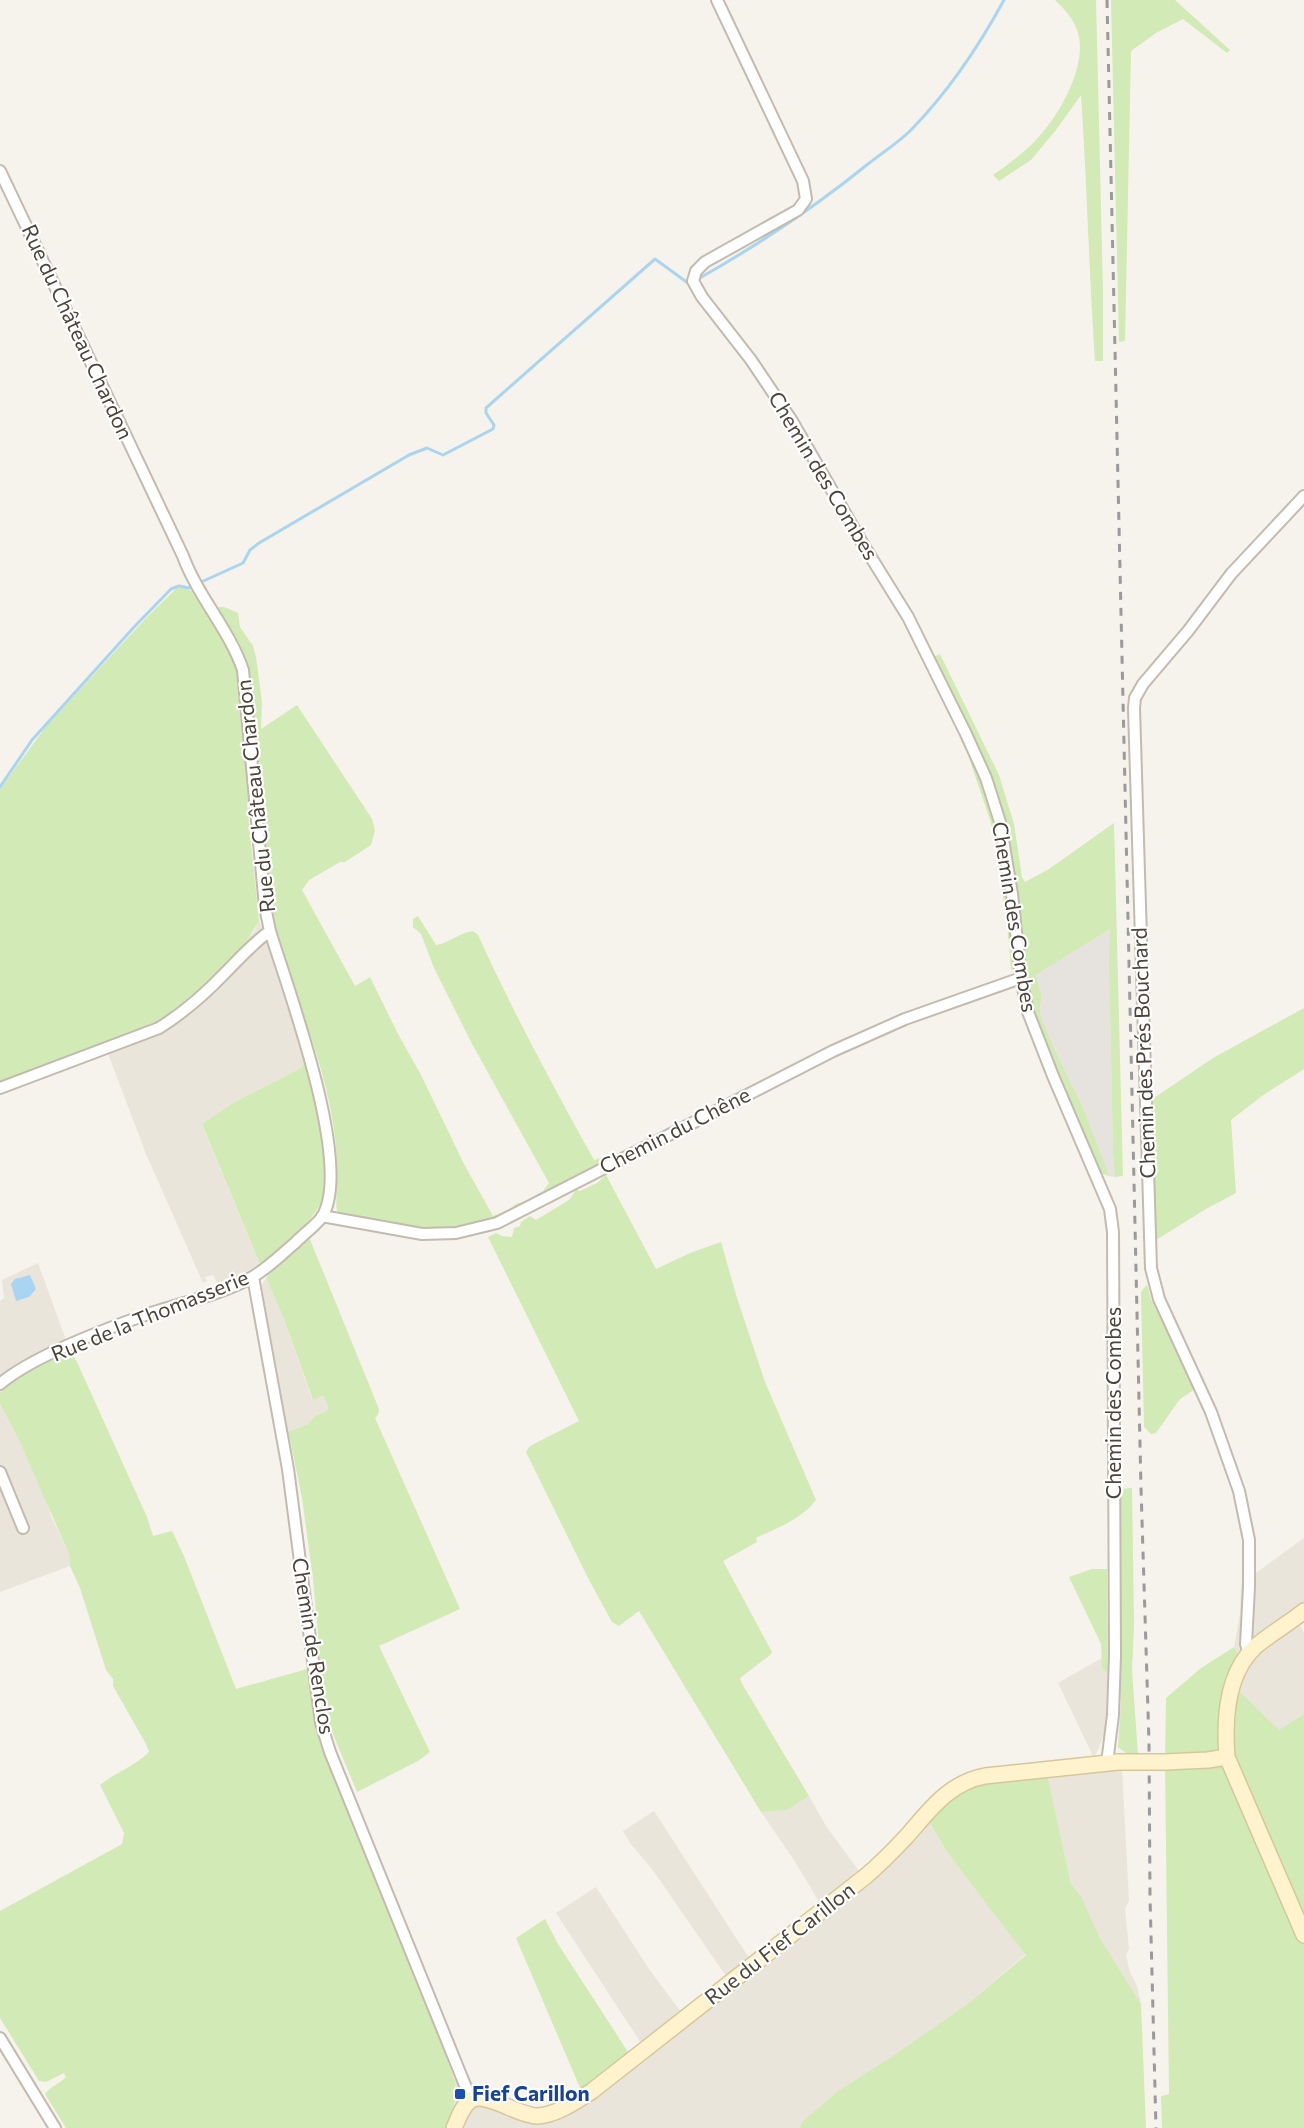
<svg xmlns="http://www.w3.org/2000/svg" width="1304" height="2128" font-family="Commissioner,sans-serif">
	<rect width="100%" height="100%" fill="#f6f3ec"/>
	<path fill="#eae5da" d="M259,920L270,950L306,1060L301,1068L233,1103L202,1125L260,1264L236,1278L219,1286L213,1275L205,1277L207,1281L203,1283L146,1154L104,1043L144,1028L153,1022L158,1023L188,1000L213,978L254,932Z
		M38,1263L70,1351L15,1379L0,1393V1301L4,1298L2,1280Z
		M266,1278L284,1319L312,1399L323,1395L328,1406L327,1411L316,1416L308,1424L285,1433L260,1288Z
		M0,1404L19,1440L46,1499L51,1516L69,1554L70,1566L0,1592Z
		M1304,1538V1617L1299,1622L1304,1633V1714L1279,1731L1229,1681L1239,1655L1234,1647L1240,1614L1241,1584Z
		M1102,1658V1667L1108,1673V1715L1105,1733L1094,1758L1058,1683Z
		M1122,1769L1129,1901L1125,1909L1129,1949L1126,1955L1130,1972L1137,1986L1141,2004L1100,1938L1081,1896L1071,1884L1048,1778Z
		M809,1796L826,1826L859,1871L879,1856L919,1812L930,1823L947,1852L975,1889L1026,1954L966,2005L801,2123L800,2128H446L452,2118L454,2106L455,2081L467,2079L492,2094L536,2110L570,2097L643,2046L556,1913L596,1887L649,1969L681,2012L726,1976L652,1869L630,1843L623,1831L654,1811L749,1958L820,1903L792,1857L761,1812L787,1810Z"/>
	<path fill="#e6e2dd" d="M1110,929V1003L1113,1154L1115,1177L1109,1176L1104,1166L1084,1110L1055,1050L1041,1017L1040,1006L1042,997L1036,975Z"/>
	<path fill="#d2eab5" d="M1055,0H1096L1103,293V361H1095C1089,273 1087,184 1081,95L1056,130L1031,160L999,181L993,175C1007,165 1021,155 1033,143C1058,119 1093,60 1075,25C1071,16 1062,7 1055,0Z
		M1111,0H1175L1230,50L1227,53L1183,19L1156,33L1131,51L1125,341L1119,342Z
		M177,588H184L197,593L224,643L233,654L241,676L252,801L247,804L259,921L243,947L213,978L158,1023L153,1022L144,1028L0,1081V789L47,725L146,618Z
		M213,607H224L238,613L240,627L253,646L256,657L262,702L261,729L297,705L372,819L375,831L371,845L345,862H340L309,880L302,890L355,986L370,977L398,1034L421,1075L464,1164L493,1216L510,1209L516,1204L528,1200L543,1191L549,1183L471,1042L434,968L421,934L413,927V919L418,916L436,945C449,943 459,933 473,931L478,935C513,1012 553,1086 594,1160L608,1156L609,1159L502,1216L461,1228L430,1231L343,1217C341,1215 338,1212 337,1210C335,1207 338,1168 337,1159C334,1109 320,1061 303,1014L300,1012L267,897L275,889H267L247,667Z
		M940,654L999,775L1014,824L1022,877L1025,882L1049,869L1114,823L1123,1176L1115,1177L1113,1154L1109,963L1110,929L1036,975L1042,997L1040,1006L1041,1017L1055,1050L1084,1110L1109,1176L1100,1173L1033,1019L1024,967L1011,970L1007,923L994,838L990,820L969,758L978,753L933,657Z
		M1304,1008V1069L1262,1096L1231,1120L1236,1193L1206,1209L1156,1240L1152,1179L1151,1100L1213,1058Z
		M306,1060C315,1096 336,1167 321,1202C312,1223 279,1251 260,1264L202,1124L233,1103L301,1068Z
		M606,1175L656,1269L690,1253L721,1242L737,1298L765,1382L816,1500C802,1519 777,1528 756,1538L757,1542L723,1561L772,1652L770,1655L740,1678L741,1682L809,1796L787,1810L761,1812L639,1611L619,1626L612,1622L588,1578L526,1452L530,1446L579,1421L488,1237L496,1233L502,1236L512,1237L514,1228L520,1226L521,1222L530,1216L536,1220L569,1200L576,1190L580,1191L597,1183Z
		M309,1237L379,1409L378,1415L375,1418L460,1609L379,1646L430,1752L418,1761L357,1792L328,1722L324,1700L313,1579L302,1498L290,1439L287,1438L285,1433L308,1424L315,1416L327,1411L328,1406L323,1395L313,1400L284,1319L266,1278L275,1266Z
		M1147,1284L1151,1299L1195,1386L1192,1391L1180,1399L1156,1433L1151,1434L1144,1427L1141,1292Z
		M70,1351L77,1362L147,1517L153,1536L172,1531L184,1556L236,1689L307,1669L317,1721L398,1926L455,2081C455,2098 455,2113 446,2128H66L45,2094C51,2086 59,2084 66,2077L64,2073L46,2082L39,2081L0,2018V1911L122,1844L124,1833L100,1785C115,1773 136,1765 149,1752L146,1744L113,1686V1679L106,1670L80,1588L70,1566L69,1554L19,1440L0,1404V1393L15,1379Z
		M1132,1488L1134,1625L1132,1669L1138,1755L1127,1754L1118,1747L1121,1703L1118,1669L1119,1489Z
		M1092,1569H1107L1108,1673L1102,1667L1101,1644L1069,1577Z
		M1234,1647L1239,1655L1229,1681L1279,1730L1304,1714V2128H1162L1161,2096L1169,2094L1165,1762L1166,1698L1201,1668Z
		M1048,1778L1071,1884L1081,1896L1100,1938L1141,2004L1146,2128H800L801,2123L837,2092L896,2054L966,2005L1026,1955L975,1889L947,1852L930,1823C939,1812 948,1801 960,1793C983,1777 1021,1779 1048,1778Z
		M545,1919L558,1944L630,2055L581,2090L516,1938Z"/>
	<path fill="#a9d4f2" d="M30,1275L36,1289L29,1297L16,1301L11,1284L15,1279Z"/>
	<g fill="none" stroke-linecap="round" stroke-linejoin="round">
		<path stroke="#a9d4f2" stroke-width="3" d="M698,279C758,245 815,207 868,164C882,153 899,142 911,130C948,92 979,46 1004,0
			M199,583L243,563L250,550L259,543L409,455L427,448L443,455L493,429L494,425L486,413V408L655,259L688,283
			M0,787L32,740L135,626L171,589L179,586L190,588L193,586"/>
		<defs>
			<path id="street" d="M717,0L803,181L806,199L798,210L705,262L696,271L693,281L702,297L751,360L792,421L864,546L908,617L966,734L986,778L1000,822L1012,894L1021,978L1028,1012L1053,1076L1110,1209L1113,1232L1115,1655L1113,1715L1107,1763
				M0,171L183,556C198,597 229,629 243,670L265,907L270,931C288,990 354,1165 322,1217C315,1226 304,1234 296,1242C282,1254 269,1267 254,1276C226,1293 182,1303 151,1313C108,1328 34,1355 0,1384
				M0,1088L159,1028C183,1013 205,994 225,973C239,959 253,943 270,931
				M322,1216L422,1234L456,1233L497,1223L833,1051L905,1019L1021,978
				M253,1277L288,1469L321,1723L330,1752L471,2100
				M0,1472L23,1528
				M1249,1654L1246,1644L1249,1587V1540L1239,1491L1211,1412L1159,1299L1151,1268L1134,708L1135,698L1143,684L1188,631L1231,574L1304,496
				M0,2038L55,2128"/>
			<path id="secondary" d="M1304,1611C1288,1624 1270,1634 1255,1647C1226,1674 1224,1720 1227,1757L1304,1935
				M1165,1762L1208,1760L1227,1757
				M454,2128C458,2119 462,2106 471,2100C485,2091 519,2116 537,2116C557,2115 576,2101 592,2091L866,1876C880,1864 893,1851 906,1837C929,1811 948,1783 985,1776L1118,1762"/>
		</defs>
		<use href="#street" stroke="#c2bbae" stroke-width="14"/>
		<use href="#secondary" stroke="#d6c79b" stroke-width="18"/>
		<use href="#street" stroke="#fff" stroke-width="10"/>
		<use href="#secondary" stroke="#fff3cd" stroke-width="15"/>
		<path stroke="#9a9a9a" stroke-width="3" stroke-dasharray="8 8" stroke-linecap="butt" d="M1107,0L1141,1488L1149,1743L1150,1896L1156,2128"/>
		<defs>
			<path id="secondary-bridge" d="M1118,1762H1165"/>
		</defs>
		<use href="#secondary-bridge" stroke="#d6c79b" stroke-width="18" stroke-linecap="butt"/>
		<use href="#secondary-bridge" stroke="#fff3cd" stroke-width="15"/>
	</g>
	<rect fill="#1a4fb4" stroke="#fff" stroke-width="2" x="454" y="2088" width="12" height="12" rx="3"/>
	<g text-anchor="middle" stroke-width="4.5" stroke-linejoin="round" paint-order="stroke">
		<g font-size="21" fill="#4b4439" stroke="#fff">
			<text transform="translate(77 332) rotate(65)" y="7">Rue du Château Chardon</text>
			<text transform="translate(823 476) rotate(59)" y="7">Chemin des Combes</text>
			<text transform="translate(256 796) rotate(-96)" y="7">Rue du Château Chardon</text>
			<text transform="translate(1014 917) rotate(81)" y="7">Chemin des Combes</text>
			<text transform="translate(1144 1053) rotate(-92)" y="7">Chemin des Prés Bouchard</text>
			<text transform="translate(675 1131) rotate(-27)" y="7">Chemin du Chêne</text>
			<text transform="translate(150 1316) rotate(-22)" y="7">Rue de la Thomasserie</text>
			<text transform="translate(1114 1403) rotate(-90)" y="7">Chemin des Combes</text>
			<text transform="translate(313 1646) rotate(81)" y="7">Chemin de Renclos</text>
			<text transform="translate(780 1944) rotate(-38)" y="7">Rue du Fief Carillon</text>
		</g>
		<g font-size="21" font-weight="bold" fill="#164399" stroke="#fff" text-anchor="start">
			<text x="472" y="2101">Fief Carillon</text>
		</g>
	</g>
</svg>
